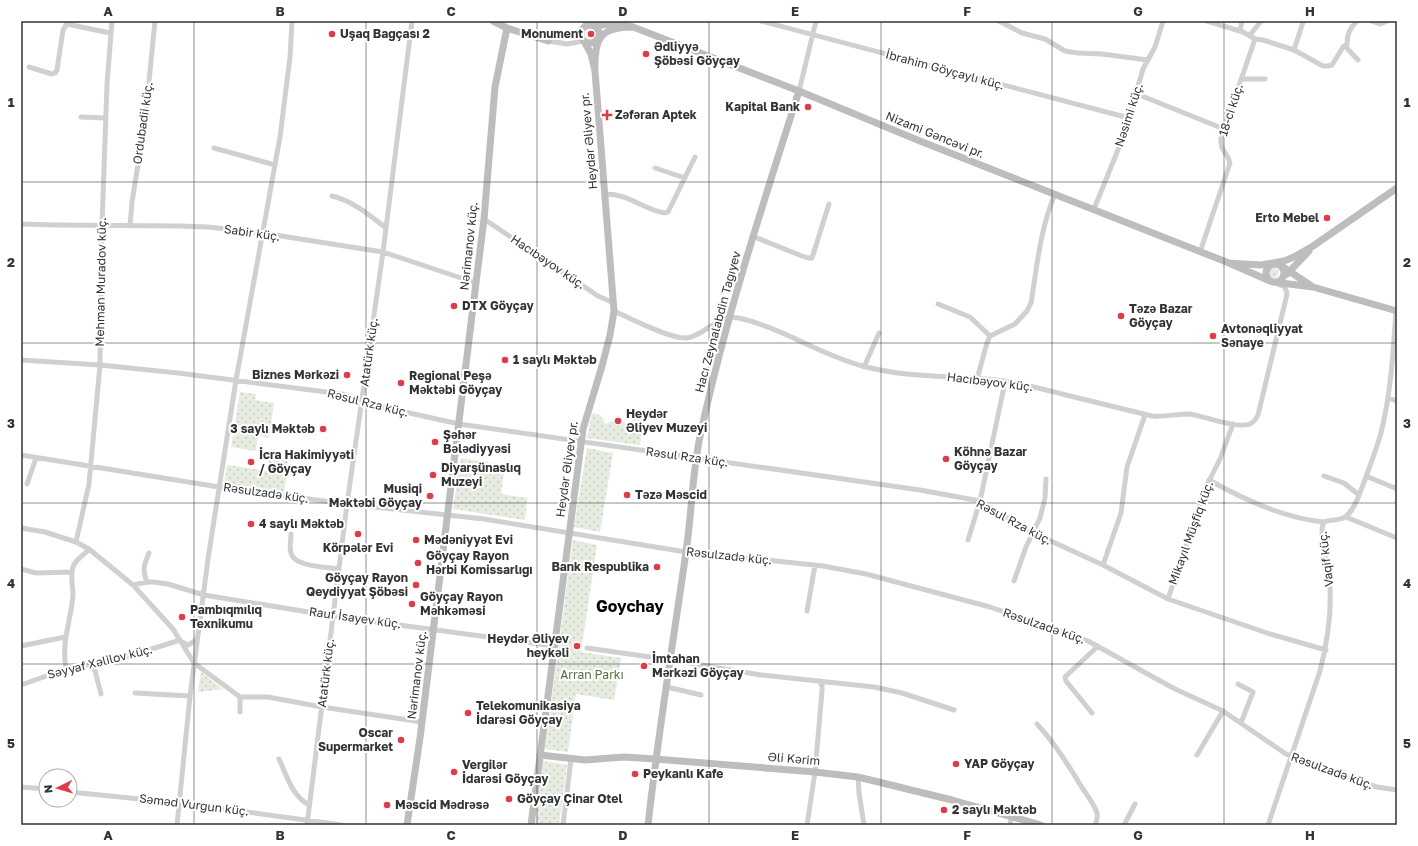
<svg xmlns="http://www.w3.org/2000/svg" width="1418" height="846" font-family="'Golos Text',sans-serif">
	<defs>
		<pattern id="grass-dots" width="8" height="8" patternUnits="userSpaceOnUse"><rect width="8" height="8" fill="#e6ecdf"/><path d="M2 2h.1M6 6h.1" fill="none" stroke="#c6cbc0" stroke-width="1.8" stroke-linecap="round"/></pattern>
	</defs>
	<rect width="100%" height="100%" fill="#fff"/>
	<path fill="url(#grass-dots)" d="M586.5 34a4.5 4.5 0 1 1 9 0a4.5 4.5 0 1 1-9 0Z
		M1269 273a5 5 0 1 1 10 0a5 5 0 1 1-10 0Z
		M240,392L256,394L255,400L274,403L269,438L258,436L256,451L231,447Z
		M592,413L600,415L606,424L614,419L617,425L623,422L629,427L635,416L644,417L640,445L587,438Z
		M587,448L613,453L600,532L574,527Z
		M269,458L288,461L284,493L224,484L227,465L267,471Z
		M461,458L505,465L501,494L527,498L525,520L453,509Z
		M573,540L597,545L581,652L621,658L614,700L576,694L568,752L545,749Z
		M201,672L223,689L198,692Z
		M543,761L567,765L559,825H535Z"/>
	<g fill="none" stroke-linecap="round" stroke-linejoin="round">
		<path stroke="#d0d0d0" stroke-width="5" d="M592,21L596,26
			M761,21L1129,118
			M999,21L1022,33L1045,39L1065,51L1078,53L1102,54L1148,60
			M1371,21L1380,24L1387,21
			M66,22L67,24L110,33
			M585,26L586,21
			M583,28L569,36L548,41L567,44L584,41
			M1240,31L1242,21
			M1250,35L1261,21
			M1255,39L1263,40L1294,50L1303,22
			M1345,46L1358,60
			M1294,50L1323,66H1328L1332,65L1343,47L1347,44C1347,34 1350,28 1357,21
			M29,67L52,74L55,73L57,70L63,30L67,24
			M1241,79H1265
			M799,91L816,21
			M1137,94L1224,129
			M81,117L106,118
			M214,148L275,165
			M655,168L685,178
			M604,194C629,193 643,210 665,213L668,212L695,157
			M332,196C353,201 369,215 386,228
			M1094,209L1124,135L1143,69L1155,47L1163,21
			M484,219L598,296L614,303
			M21,224L56,225L179,226L208,227L262,233L383,252L476,283
			M130,225L132,202L145,121L155,21
			M752,236L802,256L808,258H812L829,204
			M1200,252L1230,163C1228,152 1220,153 1221,138L1255,39L1243,32L1207,21
			M938,304L970,317L990,336
			M614,311C629,318 672,340 687,338C706,335 717,314 739,318C783,328 820,355 863,366C909,379 957,375 1004,381C1025,384 1046,390 1066,395C1095,402 1123,409 1152,416C1164,417 1176,414 1189,414C1205,416 1235,429 1250,424C1254,422 1256,419 1258,415L1287,294L1285,287L1278,284
			M21,360L100,365L178,373L342,394L387,408L459,424L920,490L980,501L1027,530L1103,565L1168,599L1270,634L1326,650
			M864,367L879,333
			M977,379L987,343L990,336L1015,324L1027,311L1031,303C1037,267 1040,229 1055,194
			M1388,398L1397,401
			M21,455L219,487L347,504L484,519L686,552L749,558L823,566L866,574L990,607L1088,641L1173,688L1223,711L1286,754L1356,781L1377,787L1397,790
			M1324,476L1344,483L1359,495
			M1366,476L1397,489
			M1209,480C1243,499 1285,519 1324,522
			M27,484L36,458
			M1346,517L1397,538
			M21,528L45,532L76,542L89,549L133,585L173,629L194,663L240,697H268L322,707L422,722
			M291,534C291,540 289,547 291,553C294,567 327,567 339,569
			M968,540L980,501L1005,382
			M76,542L89,484L100,365L102,226L107,84L112,21
			M1103,565L1121,513L1127,467L1145,415
			M21,569L36,573L72,572
			M1014,581L1026,547L1040,518L1045,498L1046,479
			M147,582C142,569 144,565 149,553
			M133,585L147,582H153L168,584L204,595L333,616L554,646
			M1168,599L1204,491L1220,459L1233,424
			M807,611L815,565
			M182,642L188,645L195,641L197,638
			M21,646L65,637
			M587,648L671,660L761,675L874,687L902,693L954,710
			M93,663L101,694
			M66,669C61,641 71,621 73,595C73,586 70,576 73,567C76,558 84,556 89,549
			M1238,684L1253,692L1241,723
			M21,685L66,669L130,656L180,640
			M667,687L701,695
			M135,693L190,696
			M240,697V712
			M1092,713L1066,681L1065,677L1098,646
			M1037,724C1055,743 1068,764 1081,786C1087,795 1094,804 1097,813C1098,818 1097,821 1095,825
			M1197,755L1223,711
			M279,759C287,776 292,796 309,805
			M858,777L859,793L864,825
			M21,787L46,789
			M70,792L180,803L342,825
			M177,825L190,696L208,559L236,380L280,137L290,57L292,21
			M307,825L347,504L383,252L412,21
			M563,825L571,759
			M807,825L815,772L822,691V686L819,681
			M1010,825L1011,817
			M1124,825L1135,804
			M1268,825L1320,671C1328,640 1333,609 1329,576C1327,563 1318,533 1324,522C1331,519 1339,521 1345,517C1354,511 1359,495 1363,485C1369,468 1376,451 1381,433C1391,393 1393,352 1396,311"/>
		<path stroke="#bdbdbd" stroke-width="7" d="M493,21L507,28L548,41
			M581 34a9 9 0 1 1 18 0a9 9 0 1 1-18 0Z
			M633,27L799,91L920,141L1229,263
			M584,41L591,54L595,71C594,39 599,27 633,27L614,23L596,26
			M1266 273a9 9 0 1 1 18 0a9 9 0 1 1-18 0Z
			M1287,274L1309,251
			M1270,281L1229,263L1261,265L1284,261L1294,257L1313,246L1397,188
			M1273,282L1313,287L1280,265
			M1313,287L1397,311
			M540,755L585,760L624,757L655,759L815,772L858,777L952,800L1041,825
			M407,825L420,738L476,283L484,219L495,87L507,28
			M531,825L583,429L602,366L610,335L614,311L595,71
			M648,825C658,734 673,643 686,552C692,512 692,471 701,432C726,316 763,204 799,91"/>
	</g>
	<path fill="none" stroke="#333" stroke-width="1" stroke-opacity="0.55" d="M194,21V825M366,21V825M537,21V825M709,21V825M881,21V825M1052,21V825M1224,21V825M21,182H1397M21,343H1397M21,503H1397M21,664H1397"/>
	<g fill="#e63946" stroke="#fff" stroke-width="1.5">
		<circle cx="332" cy="34" r="4"/>
		<circle cx="591" cy="34" r="4"/>
		<circle cx="646" cy="54" r="4"/>
		<circle cx="808" cy="107" r="4"/>
		<path d="M605 109h4v4h4v4h-4v4h-4v-4h-4v-4h4z"/>
		<circle cx="1327" cy="218" r="4"/>
		<circle cx="454" cy="306" r="4"/>
		<circle cx="1121" cy="316" r="4"/>
		<circle cx="1213" cy="336" r="4"/>
		<circle cx="505" cy="360" r="4"/>
		<circle cx="347" cy="375" r="4"/>
		<circle cx="401" cy="383" r="4"/>
		<circle cx="618" cy="421" r="4"/>
		<circle cx="323" cy="429" r="4"/>
		<circle cx="435" cy="442" r="4"/>
		<circle cx="946" cy="459" r="4"/>
		<circle cx="251" cy="462" r="4"/>
		<circle cx="433" cy="475" r="4"/>
		<circle cx="627" cy="495" r="4"/>
		<circle cx="430" cy="496" r="4"/>
		<circle cx="251" cy="524" r="4"/>
		<circle cx="358" cy="534" r="4"/>
		<circle cx="416" cy="540" r="4"/>
		<circle cx="418" cy="563" r="4"/>
		<circle cx="657" cy="567" r="4"/>
		<circle cx="416" cy="585" r="4"/>
		<circle cx="412" cy="604" r="4"/>
		<circle cx="182" cy="617" r="4"/>
		<circle cx="577" cy="646" r="4"/>
		<circle cx="644" cy="666" r="4"/>
		<circle cx="468" cy="713" r="4"/>
		<circle cx="401" cy="740" r="4"/>
		<circle cx="956" cy="764" r="4"/>
		<circle cx="454" cy="772" r="4"/>
		<circle cx="635" cy="774" r="4"/>
		<circle cx="509" cy="799" r="4"/>
		<circle cx="387" cy="805" r="4"/>
		<circle cx="944" cy="810" r="4"/>
	</g>
	<g text-anchor="middle" stroke-width="4" stroke-linejoin="round" paint-order="stroke">
		<g font-size="12" font-weight="bold" fill="#333" stroke="#fff" text-anchor="start">
			<text x="340" y="38">Uşaq Bağçası 2</text>
			<text x="583" y="38" text-anchor="end">Monument</text>
			<text x="654" y="51">Ədliyyə<tspan x="654" dy="14">Şöbəsi Göyçay</tspan></text>
			<text x="800" y="111" text-anchor="end">Kapital Bank</text>
			<text x="615" y="119">Zəfəran Aptek</text>
			<text x="1319" y="222" text-anchor="end">Erto Mebel</text>
			<text x="462" y="310">DTX Göyçay</text>
			<text x="1129" y="313">Təzə Bazar<tspan x="1129" dy="14">Göyçay</tspan></text>
			<text x="1221" y="333">Avtonəqliyyat<tspan x="1221" dy="14">Sənaye</tspan></text>
			<text x="513" y="364">1 saylı Məktəb</text>
			<text x="339" y="379" text-anchor="end">Biznes Mərkəzi</text>
			<text x="409" y="380">Regional Peşə<tspan x="409" dy="14">Məktəbi Göyçay</tspan></text>
			<text x="626" y="418">Heydər<tspan x="626" dy="14">Əliyev Muzeyi</tspan></text>
			<text x="315" y="433" text-anchor="end">3 saylı Məktəb</text>
			<text x="443" y="439">Şəhər<tspan x="443" dy="14">Bələdiyyəsi</tspan></text>
			<text x="954" y="456">Köhnə Bazar<tspan x="954" dy="14">Göyçay</tspan></text>
			<text x="259" y="459">İcra Hakimiyyəti<tspan x="259" dy="14">/ Göyçay</tspan></text>
			<text x="441" y="472">Diyarşünaslıq<tspan x="441" dy="14">Muzeyi</tspan></text>
			<text x="422" y="493" text-anchor="end">Musiqi<tspan x="422" dy="14">Məktəbi Göyçay</tspan></text>
			<text x="635" y="499">Təzə Məscid</text>
			<text x="259" y="528">4 saylı Məktəb</text>
			<text x="424" y="544">Mədəniyyət Evi</text>
			<text x="358" y="552" text-anchor="middle">Körpələr Evi</text>
			<text x="426" y="560">Göyçay Rayon<tspan x="426" dy="14">Hərbi Komissarlığı</tspan></text>
			<text x="649" y="571" text-anchor="end">Bank Respublika</text>
			<text x="408" y="582" text-anchor="end">Göyçay Rayon<tspan x="408" dy="14">Qeydiyyat Şöbəsi</tspan></text>
			<text x="420" y="601">Göyçay Rayon<tspan x="420" dy="14">Məhkəməsi</tspan></text>
			<text x="190" y="614">Pambıqmılıq<tspan x="190" dy="14">Texnikumu</tspan></text>
			<text x="569" y="643" text-anchor="end">Heydər Əliyev<tspan x="569" dy="14">heykəli</tspan></text>
			<text x="652" y="663">İmtahan<tspan x="652" dy="14">Mərkəzi Göyçay</tspan></text>
			<text x="476" y="710">Telekomunikasiya<tspan x="476" dy="14">İdarəsi Göyçay</tspan></text>
			<text x="393" y="737" text-anchor="end">Oscar<tspan x="393" dy="14">Supermarket</tspan></text>
			<text x="964" y="768">YAP Göyçay</text>
			<text x="462" y="769">Vergilər<tspan x="462" dy="14">İdarəsi Göyçay</tspan></text>
			<text x="643" y="778">Peykanlı Kafe</text>
			<text x="517" y="803">Göyçay Çinar Otel</text>
			<text x="395" y="809">Məscid Mədrəsə</text>
			<text x="952" y="814">2 saylı Məktəb</text>
		</g>
		<g font-size="12" fill="#333" stroke="#fff">
			<text transform="translate(945 70) rotate(15)" y="4">İbrahim Göyçaylı küç.</text>
			<text transform="translate(1231 110) rotate(-72)" y="4">18-ci küç.</text>
			<text transform="translate(1129 115) rotate(-72)" y="4">Nəsimi küç.</text>
			<text transform="translate(143 123) rotate(-82)" y="4">Ordubadii küç.</text>
			<text transform="translate(935 135) rotate(22)" y="4">Nizami Gəncəvi pr.</text>
			<text transform="translate(589 141) rotate(-95)" y="4">Heydər Əliyev pr.</text>
			<text transform="translate(252 233) rotate(8)" y="4">Sabir küç.</text>
			<text transform="translate(469 246) rotate(-84)" y="4">Nərimanov küç.</text>
			<text transform="translate(548 262) rotate(34)" y="4">Hacıbəyov küç.</text>
			<text transform="translate(101 282) rotate(-89)" y="4">Mehman Muradov küç.</text>
			<text transform="translate(718 322) rotate(-75)" y="4">Hacı Zeynalabdin Tağıyev</text>
			<text transform="translate(369 352) rotate(-82)" y="4">Atatürk küç.</text>
			<text transform="translate(990 382) rotate(7)" y="4">Hacıbəyov küç.</text>
			<text transform="translate(368 403) rotate(14)" y="4">Rəsul Rza küç.</text>
			<text transform="translate(687 457) rotate(8)" y="4">Rəsul Rza küç.</text>
			<text transform="translate(567 469) rotate(-82)" y="4">Heydər Əliyev pr.</text>
			<text transform="translate(266 493) rotate(8)" y="4">Rəsulzadə küç.</text>
			<text transform="translate(1014 522) rotate(28)" y="4">Rəsul Rza küç.</text>
			<text transform="translate(1191 533) rotate(-70)" y="4">Mikayıl Müşfiq küç.</text>
			<text transform="translate(729 556) rotate(6)" y="4">Rəsulzadə küç.</text>
			<text transform="translate(1326 559) rotate(-97)" y="4">Vaqif küç.</text>
			<text transform="translate(355 618) rotate(8)" y="4">Rauf İsayev küç.</text>
			<text transform="translate(1044 626) rotate(19)" y="4">Rəsulzadə küç.</text>
			<text transform="translate(100 662) rotate(-14)" y="4">Səyyaf Xəlilov küç.</text>
			<text transform="translate(326 673) rotate(-83)" y="4">Atatürk küç.</text>
			<text transform="translate(417 675) rotate(-83)" y="4">Nərimanov küç.</text>
			<text transform="translate(794 759) rotate(5)" y="4">Əli Kərim</text>
			<text transform="translate(1332 771) rotate(20)" y="4">Rəsulzadə küç.</text>
			<text transform="translate(194 805) rotate(7)" y="4">Səməd Vurğun küç.</text>
		</g>
		<g font-size="12" fill="#56703f" stroke="#fff">
			<text x="592" y="679">Arran Parkı</text>
		</g>
		<g font-size="16" font-weight="bold" fill="#000" stroke="#fff">
			<text x="630" y="612">Goychay</text>
		</g>
	</g>
	<rect width="1418" height="846" fill="none" stroke="#ffffff" stroke-width="44"/>
	<g transform="translate(58 788) rotate(265)"><circle r="19" fill="#ffffff" stroke="#adadad"/>
	<path d="M0-3L7 15L0 10L-7 15Z" fill="#e63946"/>
	<text y="-6" font-size="11" font-weight="bold" text-anchor="middle" fill="#333333">N</text>
	</g>
	<rect x="22" y="22" width="1374" height="802" fill="none" stroke="#333" stroke-width="1.5"/>
	<g font-size="13" text-anchor="middle" font-weight="bold" fill="#333">
		<text x="108" y="16">A</text>
		<text x="280" y="16">B</text>
		<text x="451" y="16">C</text>
		<text x="623" y="16">D</text>
		<text x="795" y="16">E</text>
		<text x="967" y="16">F</text>
		<text x="1138" y="16">G</text>
		<text x="1310" y="16">H</text>
		<text x="11" y="107">1</text>
		<text x="1407" y="107">1</text>
		<text x="11" y="267">2</text>
		<text x="1407" y="267">2</text>
		<text x="11" y="428">3</text>
		<text x="1407" y="428">3</text>
		<text x="11" y="588">4</text>
		<text x="1407" y="588">4</text>
		<text x="11" y="748">5</text>
		<text x="1407" y="748">5</text>
		<text x="108" y="840">A</text>
		<text x="280" y="840">B</text>
		<text x="451" y="840">C</text>
		<text x="623" y="840">D</text>
		<text x="795" y="840">E</text>
		<text x="967" y="840">F</text>
		<text x="1138" y="840">G</text>
		<text x="1310" y="840">H</text>
	</g>
</svg>
